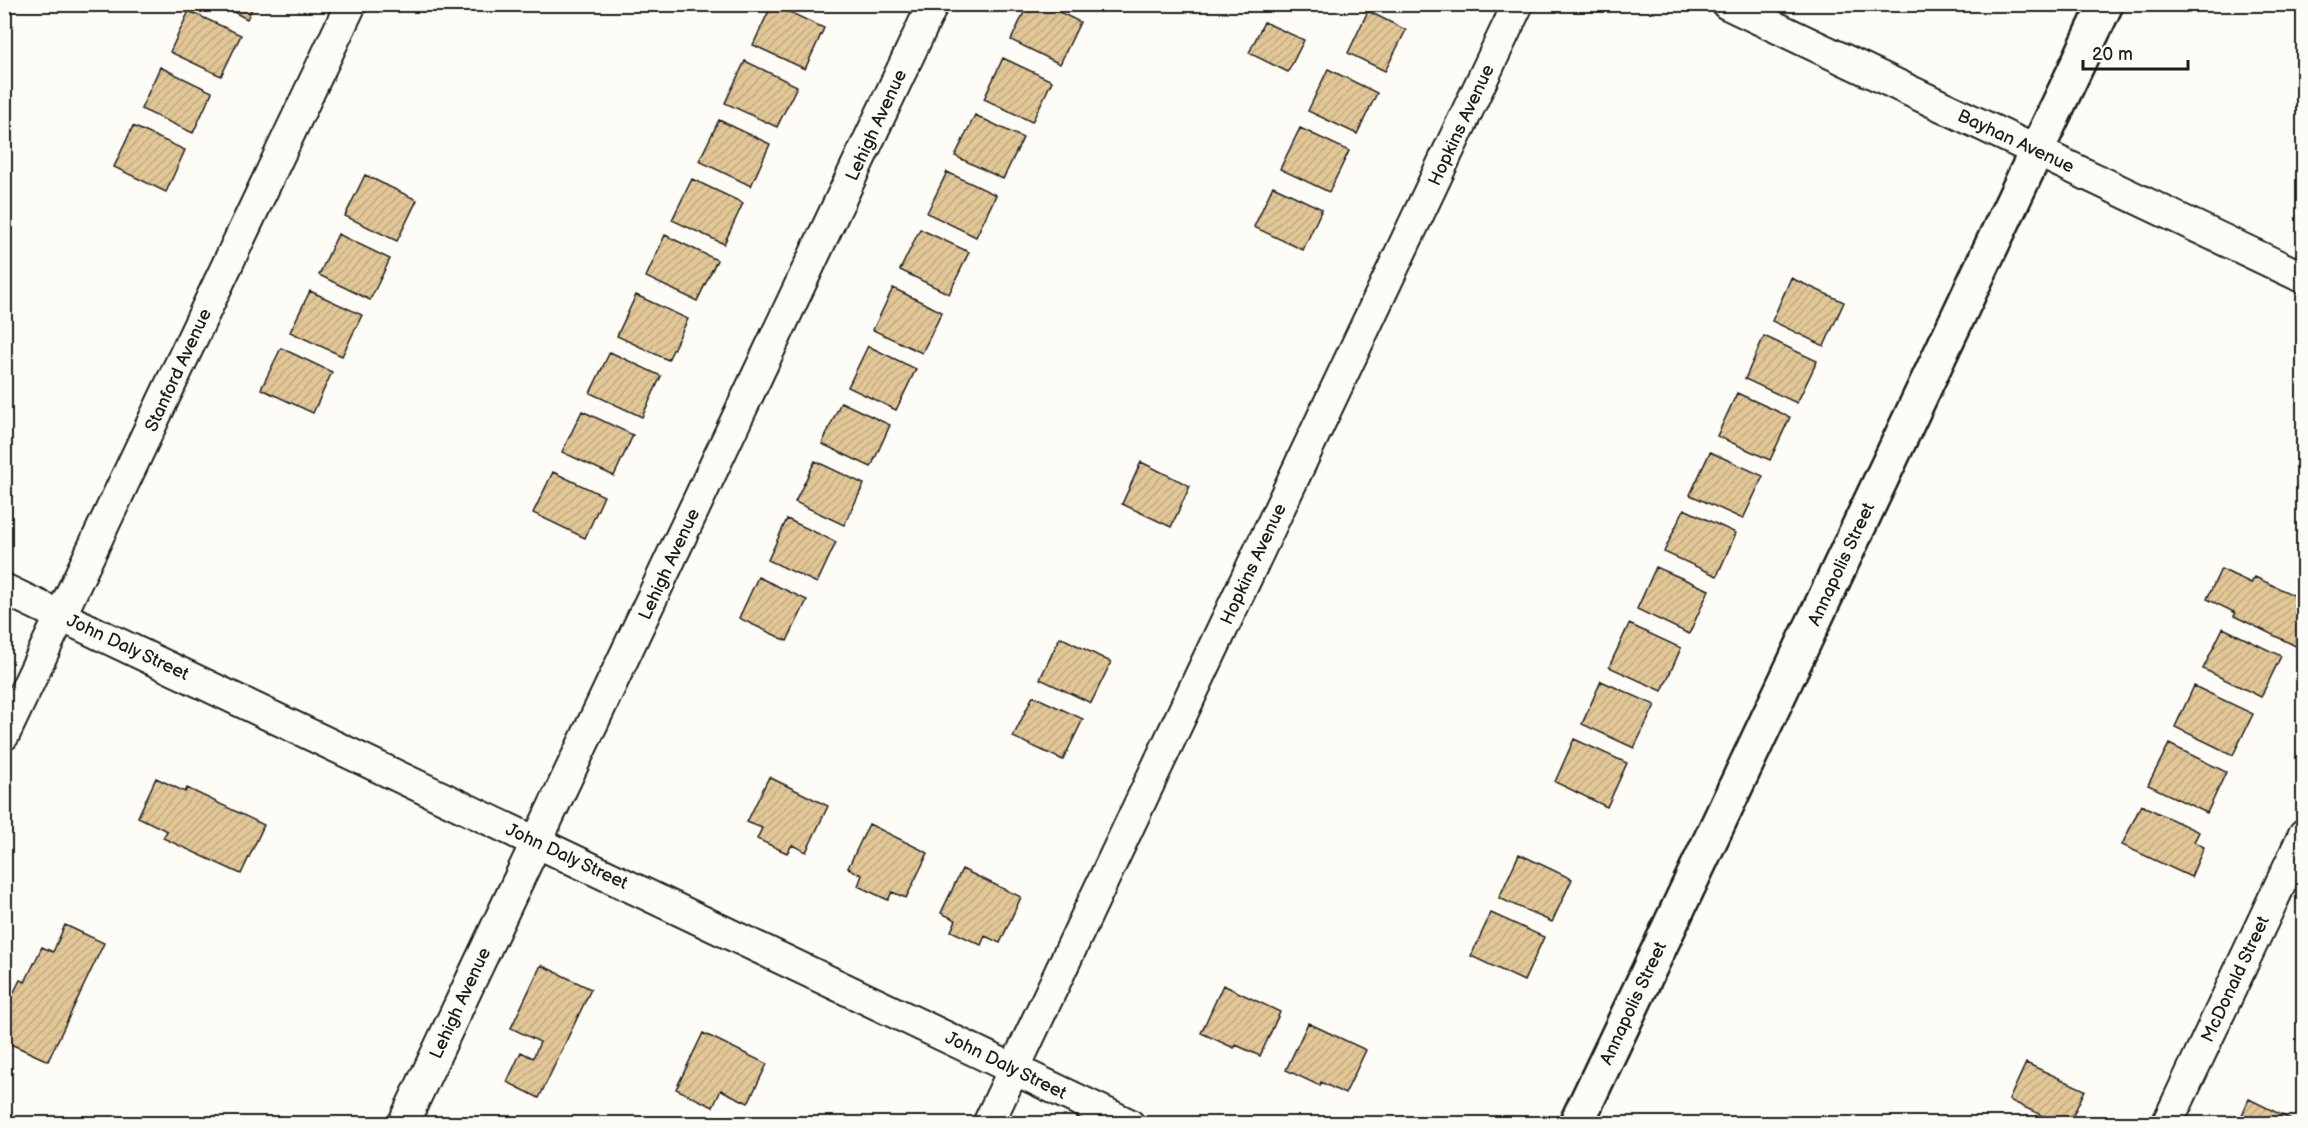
<svg xmlns="http://www.w3.org/2000/svg" width="2308" height="1128" font-family="'Balsamiq Sans',sans-serif">
	<defs>
		<pattern id="building-hatch" width="6" height="6" patternUnits="userSpaceOnUse" patternTransform="scale(1.5)"><rect width="6" height="6" fill="#e2c797"/><path d="M-1 1l2-2M0 6l6-6M5 7l2-2" fill="none" stroke="#c1aa82"/></pattern>
	</defs>
	<rect width="100%" height="100%" fill="#fdfcf7"/>
	<filter id="ink" filterUnits="userSpaceOnUse"><feTurbulence type="fractalNoise" baseFrequency=".0167" numOctaves="2"/><feDisplacementMap in="SourceGraphic" scale="12" xChannelSelector="R" yChannelSelector="G"/><feConvolveMatrix kernelMatrix="1 2 1 2 8 2 1 2 1" color-interpolation-filters="sRGB"/></filter>
	<g filter="url(#ink)">
		<path fill="url(#building-hatch)" stroke="#1c1c1c" stroke-width="1.5" d="M218,4H254L247,19Z
			M772,4L824,28L805,69L753,45Z
			M1028,4H1043L1080,22L1060,64L1011,40Z
			M189,11L241,35L221,76L170,52Z
			M1368,11L1406,30L1385,71L1348,53Z
			M1264,22L1304,40L1288,72L1249,53Z
			M1003,58L1052,81L1032,122L984,99Z
			M745,61L797,86L777,127L725,103Z
			M160,67L212,92L193,133L141,109Z
			M1328,69L1377,93L1357,134L1308,111Z
			M975,115L1023,138L1003,179L955,156Z
			M719,120L770,144L751,186L699,161Z
			M133,126L185,150L166,192L114,167Z
			M1300,128L1349,151L1329,192L1280,169Z
			M947,172L996,195L976,237L927,213Z
			M365,175L417,200L397,241L345,216Z
			M692,179L743,203L724,244L672,220Z
			M1273,186L1322,209L1303,250L1254,227Z
			M920,229L969,252L949,294L900,270Z
			M338,234L390,259L370,300L319,275Z
			M665,235L717,260L697,301L646,277Z
			M1791,278L1844,302L1824,346L1772,321Z
			M893,288L942,312L922,353L873,330Z
			M310,291L362,315L342,356L290,332Z
			M636,295L688,319L668,360L617,336Z
			M1764,336L1817,361L1797,403L1745,379Z
			M868,346L916,369L896,410L848,387Z
			M281,348L332,372L313,413L261,389Z
			M610,352L661,376L642,417L590,393Z
			M1737,393L1790,417L1770,460L1717,436Z
			M841,402L890,425L871,467L822,444Z
			M582,411L633,435L614,476L562,452Z
			M1710,452L1763,476L1743,519L1690,495Z
			M815,461L864,484L844,525L795,502Z
			M1141,462L1190,486L1171,527L1122,504Z
			M553,472L604,496L585,538L533,513Z
			M1684,509L1736,533L1717,576L1664,552Z
			M787,519L836,542L817,583L768,560Z
			M1656,567L1709,590L1689,634L1637,609Z
			M2221,569L2251,583L2255,577L2304,600V650L2234,616L2236,613L2207,599Z
			M758,577L807,600L787,641L739,618Z
			M1629,624L1681,648L1662,691L1609,667Z
			M2223,628L2281,656L2261,697L2203,669Z
			M1060,637L1111,662L1091,703L1040,679Z
			M1601,681L1655,705L1634,748L1582,724Z
			M2194,686L2253,714L2233,755L2175,727Z
			M1033,696L1083,719L1063,760L1013,737Z
			M1574,739L1627,763L1607,807L1555,782Z
			M2169,744L2226,772L2207,813L2148,785Z
			M769,777L828,806L806,852L792,845L787,853L757,839L762,828L747,822Z
			M156,778L185,792L187,788L264,825L241,874L163,838L167,831L138,817Z
			M2141,805L2199,832L2194,842L2204,847L2191,877L2122,845Z
			M869,824L928,853L906,898L892,892L888,900L858,886L862,875L848,868Z
			M1519,854L1572,879L1552,922L1499,898Z
			M962,869L1021,897L1000,943L985,936L981,945L951,931L956,920L941,913Z
			M1491,913L1544,937L1524,981L1471,956Z
			M65,925L104,943L48,1061L4,1041V1012L20,980L25,982L42,947L53,952Z
			M541,965L591,989L539,1098L507,1082L521,1052L533,1058L540,1042L511,1028Z
			M1223,985L1280,1012L1260,1056L1236,1045L1234,1048L1201,1033Z
			M1308,1023L1366,1050L1345,1094L1321,1082L1320,1086L1286,1070Z
			M703,1033L767,1064L748,1103L721,1090L713,1107L676,1089Z
			M2026,1063L2085,1090L2069,1124H2060L2009,1100Z
			M2249,1099L2290,1119L2288,1124H2238Z"/>
		<g fill="none" stroke-linecap="round" stroke-linejoin="round">
			<defs>
				<path id="minor" d="M1727,4L2304,278
					M4,589L1129,1124
					M4,735L351,4
					M403,1124L933,4
					M988,1124L1518,4
					M2167,1124L2304,834"/>
				<path id="tertiary" d="M1576,1124L2106,4"/>
			</defs>
			<use href="#minor" stroke="#1c1c1c" stroke-width="34"/>
			<use href="#tertiary" stroke="#1c1c1c" stroke-width="38"/>
			<use href="#minor" stroke="#fdfcf7" stroke-width="30"/>
			<use href="#tertiary" stroke="#fdfcf7" stroke-width="33"/>
		</g>
	</g>
	<g text-anchor="middle" stroke-width="6" stroke-linejoin="round" paint-order="stroke">
		<g font-size="18" fill="#1c1c1c" stroke="#fdfcf7">
			<text transform="translate(876 125) rotate(-65)" y="6">Lehigh Avenue</text>
			<text transform="translate(1461 125) rotate(-65)" y="6">Hopkins Avenue</text>
			<text transform="translate(2016 141) rotate(25)" y="6">Bayhan Avenue</text>
			<text transform="translate(178 370) rotate(-65)" y="6">Stanford Avenue</text>
			<text transform="translate(669 564) rotate(-65)" y="6">Lehigh Avenue</text>
			<text transform="translate(1253 564) rotate(-65)" y="6">Hopkins Avenue</text>
			<text transform="translate(1841 564) rotate(-65)" y="6">Annapolis Street</text>
			<text transform="translate(128 647) rotate(25)" y="6">John Daly Street</text>
			<text transform="translate(567 856) rotate(25)" y="6">John Daly Street</text>
			<text transform="translate(2235 979) rotate(-65)" y="6">McDonald Street</text>
			<text transform="translate(460 1003) rotate(-65)" y="6">Lehigh Avenue</text>
			<text transform="translate(1633 1003) rotate(-65)" y="6">Annapolis Street</text>
			<text transform="translate(1006 1065) rotate(26)" y="6">John Daly Street</text>
		</g>
	</g>
	<rect width="2308" height="1128" fill="none" stroke="#fdfcf7" stroke-width="24"/>
	<rect x="12" y="12" width="2284" height="1104" fill="none" stroke="#1c1c1c" stroke-width="2" filter="url(#ink)"/>
	<path d="M2083 60v9h105v-9" fill="none" stroke="#1c1c1c" stroke-width="3"/>
	<text x="2092" y="60" font-size="18" fill="#1c1c1c" stroke="#fdfcf7" stroke-width="4.5" paint-order="stroke">20 m</text>
</svg>
